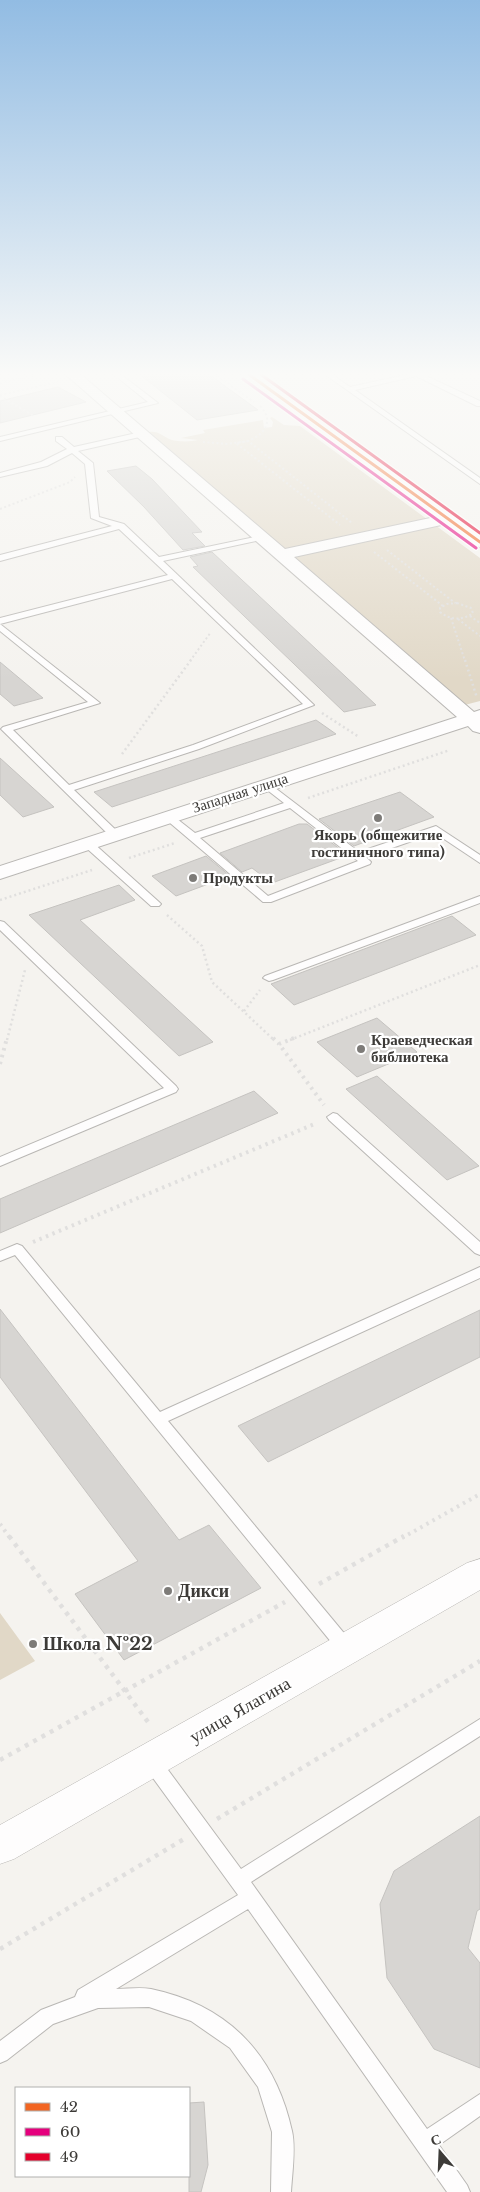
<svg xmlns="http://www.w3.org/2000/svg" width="480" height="2192" font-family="'Libre Baskerville',serif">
	<rect width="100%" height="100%" fill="#f5f3ef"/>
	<path fill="#e1d8c7" d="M272,417L284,425L300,426L480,558V701L457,707L149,432C158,431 161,435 169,439C175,442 191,442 198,440L181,438L205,433L203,430L263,420L264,428L272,427L273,422L270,418Z
		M0,1613L35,1661L0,1680Z"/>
	<path fill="#d7d5d2" stroke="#c5c3c0" d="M138,373H207L258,410L197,420Z
		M58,387L86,402L0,423V401Z
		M136,466L152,479L202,532L192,533L205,546L183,550L144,507L107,471Z
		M212,552L376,705L344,712L193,567L198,566L190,557Z
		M0,662L43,698L14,706L0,694Z
		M316,720L336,734L112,807L94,792Z
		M0,758L54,807L23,817L0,795Z
		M400,792L434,817L354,846L319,819Z
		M299,824H307L341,850L336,852L343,857L272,883L252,868L242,872L220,853Z
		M206,856L230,876L176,896L152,876Z
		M119,885L135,900L80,920L213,1042L179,1056L29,915Z
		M452,916L476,935L294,1005L271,984Z
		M377,1018L417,1052L357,1077L317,1042Z
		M377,1076L479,1166L447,1180L346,1089Z
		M254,1091L278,1113L0,1233V1199Z
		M0,1309L179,1540L209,1525L261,1588L124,1660L75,1594L138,1561L0,1377Z
		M480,1310V1357L268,1462L238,1426Z
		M480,1816V1909L477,1911L468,1948L480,1963V2068L434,2049L387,1978L380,1904L394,1871Z
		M204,2102L208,2165L201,2192H189V2103Z"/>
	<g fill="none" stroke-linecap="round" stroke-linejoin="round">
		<defs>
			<path id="lane" d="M112,373H119L158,403L0,441V437L148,402Z
				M323,373H330L350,387L414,373H425L424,375L480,401V406H477L416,376L355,390L480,478V484Z
				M141,432H144V436L78,451L93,463L99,517L124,524L159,557L265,535V539L163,561L314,705L199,749L74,790L119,833L120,835L115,838L111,837L1,729L3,727L88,702L0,631V624L100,703L13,730L69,785L193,745L303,704L172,579L0,624V618L168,575L119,529L0,561V555L112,526L91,518L85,464L72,453L47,466L0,477V473L41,462L67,449L56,441V437H62L74,447Z
				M266,781L359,852L436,826L480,855V863L435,833L366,857L371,862L370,864L271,902H263L163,817L164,815H172L195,833L284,803L262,786L261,784ZM290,808L358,861L268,896L200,838Z
				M87,840L91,841L159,902L161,904L159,906H151L83,845L82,843Z
				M480,896V903L273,980L269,981L263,978L265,976Z
				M0,921L4,922L176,1086L178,1089L176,1092L0,1166V1157L164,1088L0,930Z
				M333,1113L337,1114L480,1242V1255L475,1253L329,1120L327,1117Z
				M17,1244L22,1246L160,1412L480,1267V1278L168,1421L353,1644L355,1649L353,1654L347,1656L341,1654L15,1255L0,1261V1251Z
				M480,1719V1736L251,1882L427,2129L480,2094V2116L439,2145L467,2185L470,2192H447L248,1909L116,1989C127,1989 140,1987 151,1989C228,2005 275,2054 292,2131C296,2148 292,2174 291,2192H271L272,2132L258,2087L230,2048L191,2021L149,2007L98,2008L53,2024L7,2060L0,2063V2041L41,2010L75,1997L78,1990L238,1895L145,1767L142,1761L145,1755L151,1753L157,1755L241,1869Z"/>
			<path id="street" d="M64,373H79L285,549L449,514L455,516L457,519L455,522L294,557L474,712L480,710V733L473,731L468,726L0,879V866L457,717Z"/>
			<path id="secondary" d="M480,1559V1590L14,1859L0,1864V1825L467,1563Z"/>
			<path id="highway" d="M239,373H256L480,534V547L474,546Z"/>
		</defs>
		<use href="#lane" stroke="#b9b7b4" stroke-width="2"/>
		<use href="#street" stroke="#b9b7b4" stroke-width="2"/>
		<use href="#secondary" stroke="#b9b7b4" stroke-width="1"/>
		<use href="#highway" stroke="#b9b7b4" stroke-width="1"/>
		<path stroke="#e0dfde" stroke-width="2" stroke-dasharray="2 2.5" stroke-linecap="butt" d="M213,373L254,402
			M0,383L45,373
			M0,395L58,382
			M0,396L34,416
			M260,406C275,421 264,435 248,441L352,523
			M203,442L227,444L248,441L236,443L340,525
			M0,509L70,482L75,477
			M387,550L455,603
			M374,552L443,606
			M457,603L471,608L473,613C462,621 450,620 440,612V608L447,604Z
			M470,616L480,623
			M451,618L465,661
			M458,619L480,636
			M190,661L211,632"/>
		<path stroke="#e0dfde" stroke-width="2.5" stroke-dasharray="2 3" stroke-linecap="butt" d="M465,660L477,698
			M322,713L359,737
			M122,754L191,660
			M308,798L450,750
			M129,858L175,843
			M0,900L92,870
			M167,915L202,946L212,982L274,1040
			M244,1011L260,990
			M7,1040L25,970
			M290,1040L480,965"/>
		<path stroke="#e0dfde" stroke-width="4" stroke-dasharray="2.5 4.5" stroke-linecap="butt" d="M273,1038L279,1044
			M294,1038L279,1044L324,1105
			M0,1064L7,1038
			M33,1242L317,1123
			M0,1524L10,1538
			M402,1538L480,1494"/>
		<path stroke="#e0dfde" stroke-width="4.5" stroke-dasharray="4 5.5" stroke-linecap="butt" d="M9,1536L151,1726
			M319,1584L404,1536
			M0,1760L285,1602
			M217,1819L480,1661
			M0,1949L184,1839"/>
		<use href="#lane" fill="#fefdfd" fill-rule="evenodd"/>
		<use href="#street" fill="#fefdfd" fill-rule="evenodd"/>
		<use href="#secondary" fill="#fefdfd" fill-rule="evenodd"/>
		<use href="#highway" fill="#fefdfd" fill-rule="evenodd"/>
		<defs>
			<path id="bus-1" d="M247,373L480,542"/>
			<path id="bus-2" d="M243,379L476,548"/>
			<path id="bus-3" d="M259,373L480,533"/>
		</defs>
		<use href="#bus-1" stroke="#fff" stroke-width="5.5"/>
		<use href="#bus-2" stroke="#fff" stroke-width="5.5"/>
		<use href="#bus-3" stroke="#fff" stroke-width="5.5"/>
		<use href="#bus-1" stroke="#f26522" stroke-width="3"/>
		<use href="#bus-2" stroke="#e5007d" stroke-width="3"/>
		<use href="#bus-3" stroke="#e4002b" stroke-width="3"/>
	</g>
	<linearGradient id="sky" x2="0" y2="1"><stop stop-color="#92bce3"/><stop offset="0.55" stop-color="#fafaf8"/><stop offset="1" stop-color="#fafaf8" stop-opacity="0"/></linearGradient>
	<rect width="480" height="680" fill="url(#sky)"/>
	<g fill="#7d7b78" stroke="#fff" stroke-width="2">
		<circle cx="378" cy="818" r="5"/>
		<circle cx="193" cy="878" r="5"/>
		<circle cx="361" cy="1049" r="5"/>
		<circle cx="168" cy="1591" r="5"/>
		<circle cx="33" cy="1644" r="5"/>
	</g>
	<g text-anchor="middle" stroke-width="4.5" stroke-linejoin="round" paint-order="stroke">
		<g font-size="15" fill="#3d3b38" stroke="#fff">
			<text transform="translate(240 793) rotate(-18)" y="5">Западная улица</text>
		</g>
		<g font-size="15" font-weight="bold" fill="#3d3b38" stroke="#fff" text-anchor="start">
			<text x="378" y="840" text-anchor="middle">Якорь (общежитие<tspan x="378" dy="17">гостиничного типа)</tspan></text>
			<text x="203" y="883">Продукты</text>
			<text x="371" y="1045">Краеведческая<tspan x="371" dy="17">библиотека</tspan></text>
		</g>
		<g font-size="18" font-weight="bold" fill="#3d3b38" stroke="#fff" text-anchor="start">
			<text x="178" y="1597">Дикси</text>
			<text x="43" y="1650">Школа №22</text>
		</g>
		<g font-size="18" fill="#3d3b38" stroke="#fff">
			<text transform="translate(240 1710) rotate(-30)" y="6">улица Ялагина</text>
		</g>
	</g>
	<rect x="15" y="2087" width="175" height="90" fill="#ffffff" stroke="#b1b1af"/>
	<rect x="25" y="2103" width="25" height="8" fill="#f26522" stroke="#b1b1af"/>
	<text x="60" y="2112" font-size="15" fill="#3d3b38">42</text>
	<rect x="25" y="2128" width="25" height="8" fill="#e5007d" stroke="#b1b1af"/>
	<text x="60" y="2137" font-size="15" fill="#3d3b38">60</text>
	<rect x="25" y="2153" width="25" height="8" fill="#e4002b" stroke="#b1b1af"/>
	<text x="60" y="2162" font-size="15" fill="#3d3b38">49</text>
	<g transform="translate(440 2152) rotate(341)" stroke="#ffffff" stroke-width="4" paint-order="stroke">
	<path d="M0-4L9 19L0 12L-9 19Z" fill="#3d3b38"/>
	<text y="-8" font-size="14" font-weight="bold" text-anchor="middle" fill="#3d3b38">С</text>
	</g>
</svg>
